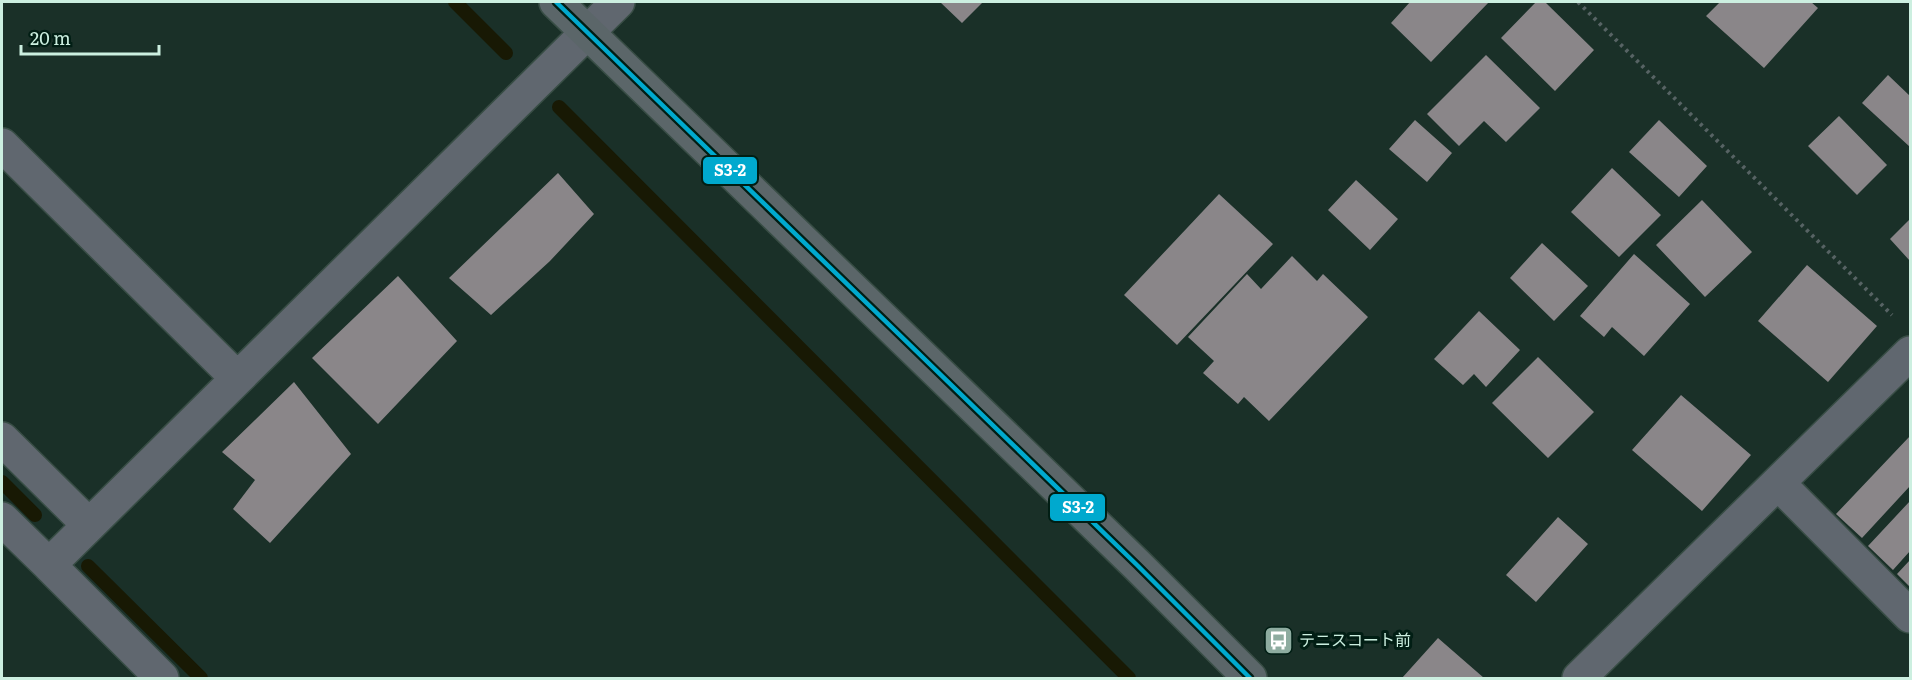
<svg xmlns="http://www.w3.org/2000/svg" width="1912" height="680" font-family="Literata,'Noto Sans JP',serif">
	<rect width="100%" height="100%" fill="#1a3028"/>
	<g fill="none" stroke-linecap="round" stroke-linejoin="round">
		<path stroke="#181904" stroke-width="14" d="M455,2L506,53
			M559,107L1129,678
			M2,482L35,515
			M88,566L201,678"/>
	</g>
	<path fill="#8a8689" d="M940,2H983L962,23Z
		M1410,2H1489L1431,62L1391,23Z
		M1536,2H1545L1594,50L1555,91L1501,38Z
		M1720,2H1811L1818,8L1764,68L1706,16Z
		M1486,55L1540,108L1506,142L1484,121L1459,146L1427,114Z
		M1888,75L1910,96V147L1862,103Z
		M1839,116L1887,165L1857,195L1808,146Z
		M1415,120L1452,153L1427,182L1389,149Z
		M1659,120L1707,166L1679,197L1629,152Z
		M1612,168L1661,215L1619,257L1571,212Z
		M558,173L594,214L550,261L491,315L449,278Z
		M1356,180L1398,219L1370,250L1328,210Z
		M1219,194L1273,244L1177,345L1124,295Z
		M1702,200L1752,252L1705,297L1656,245Z
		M1910,219V261L1890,239Z
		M1542,243L1588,286L1554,321L1510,278Z
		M1634,254L1690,304L1644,356L1612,327L1604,337L1580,316Z
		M1292,256L1317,281L1323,274L1368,317L1269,421L1244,397L1238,404L1203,373L1214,361L1188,337L1247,274L1261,289Z
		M1807,265L1877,326L1828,382L1758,321Z
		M398,276L457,341L378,424L312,358Z
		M1479,311L1520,350L1486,387L1474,374L1463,385L1434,359Z
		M1538,357L1594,412L1548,458L1492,403Z
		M294,382L351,454L270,543L233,509L255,480L222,452Z
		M1681,395L1751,455L1702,511L1632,450Z
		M1910,436V486L1862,538L1836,514Z
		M1910,501V551L1893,570L1868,546Z
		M1558,517L1588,544L1536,602L1506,575Z
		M1910,560V587L1897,574Z
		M1438,638L1484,678H1402Z"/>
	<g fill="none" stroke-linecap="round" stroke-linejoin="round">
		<defs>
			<path id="minor" d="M2,145L237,378
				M2,439L89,525
				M1779,484L1910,616
				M2,519L49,565
				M162,678L49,565L618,2
				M1579,678L1910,353"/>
			<path id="major" d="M556,2L1137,565L1250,678"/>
		</defs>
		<use href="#minor" stroke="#384d45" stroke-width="36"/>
		<use href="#major" stroke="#384d45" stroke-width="36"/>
		<path stroke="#576364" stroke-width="4" stroke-dasharray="3 4.5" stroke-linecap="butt" d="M1578,2L1892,315"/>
		<use href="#minor" stroke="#60676f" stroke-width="33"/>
		<use href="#major" stroke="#5b6669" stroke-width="33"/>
		<defs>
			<path id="bus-1" d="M556,2L1137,565L1250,678"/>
		</defs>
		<use href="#bus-1" stroke="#011e14" stroke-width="9"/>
		<use href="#bus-1" stroke="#00a9ce" stroke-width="4.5"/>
	</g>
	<defs>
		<symbol id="bus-square" viewBox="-11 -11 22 22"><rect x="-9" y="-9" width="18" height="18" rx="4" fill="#8eaca0" stroke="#011e14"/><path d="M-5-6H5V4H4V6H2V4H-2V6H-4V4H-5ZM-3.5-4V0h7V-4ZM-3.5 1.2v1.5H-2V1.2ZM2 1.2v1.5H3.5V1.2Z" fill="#fff"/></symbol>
	</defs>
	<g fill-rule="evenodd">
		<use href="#bus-square" x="1262" y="624" width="33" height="33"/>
	</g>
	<g text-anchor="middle" stroke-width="6" stroke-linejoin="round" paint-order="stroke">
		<g font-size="16" fill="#ccefe0" stroke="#011e14" text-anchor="start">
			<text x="1299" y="646">テニスコート前</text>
		</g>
	</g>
	<g stroke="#011e14" stroke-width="2">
		<rect x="702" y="156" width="56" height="29" rx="6" fill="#00a9ce"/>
		<rect x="1049" y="493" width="57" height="29" rx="6" fill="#00a9ce"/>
	</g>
	<g font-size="16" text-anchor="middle" font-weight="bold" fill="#fff">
		<text x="730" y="176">S3-2</text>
		<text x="1078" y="513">S3-2</text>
	</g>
	<rect width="1912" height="680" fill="none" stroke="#ccefe0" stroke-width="6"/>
	<path d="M21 45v9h138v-9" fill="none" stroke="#ccefe0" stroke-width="3"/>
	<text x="30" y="45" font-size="18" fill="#ccefe0" stroke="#011e14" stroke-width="4.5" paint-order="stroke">20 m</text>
</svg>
